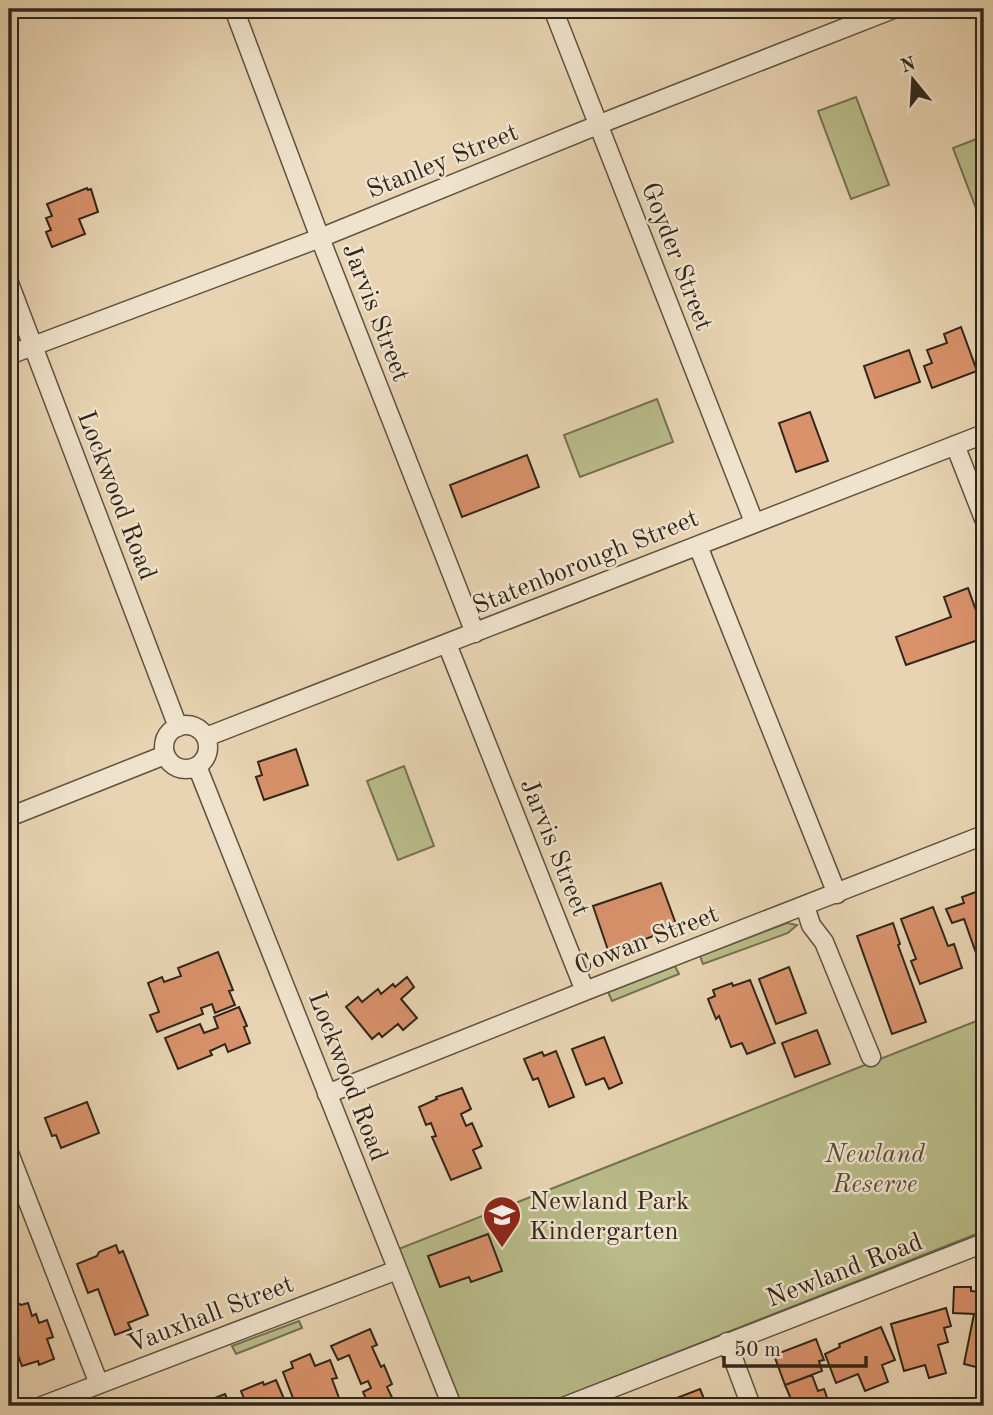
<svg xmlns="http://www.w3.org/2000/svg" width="993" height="1415" font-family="'Old Standard TT',serif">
	<rect width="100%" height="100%" fill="#e8d4b2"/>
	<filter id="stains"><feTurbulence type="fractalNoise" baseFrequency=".00286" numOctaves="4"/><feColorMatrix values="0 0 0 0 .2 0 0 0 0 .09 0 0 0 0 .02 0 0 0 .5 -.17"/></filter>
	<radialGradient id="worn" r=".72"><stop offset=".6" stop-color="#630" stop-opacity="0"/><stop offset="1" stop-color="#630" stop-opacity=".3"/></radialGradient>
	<path fill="#b9bc8a" stroke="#747152" stroke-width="2" d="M856,97L889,185L851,199L818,111Z
		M984,136V223L982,224L953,148Z
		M657,399L673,442L580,477L564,435Z
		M404,766L434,846L398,860L367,781Z
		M787,923L797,925L788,933L703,964L700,956Z
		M675,966L679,974L612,1001L608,992Z
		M984,1018V1231L541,1406H459L396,1250Z
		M299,1321L302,1328L236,1354L232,1346Z"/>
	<path fill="#d9926b" stroke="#30261b" stroke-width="2" d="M87,188L88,190L91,189L98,212L79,219L85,234L52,247L46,232L51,230L46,218L52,216L47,204Z
		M961,327L977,371L932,388L924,366L932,363L927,350L947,343L944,334Z
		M909,350L920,382L875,398L864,366Z
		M810,412L828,461L796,472L779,423Z
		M527,455L539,487L462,517L450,485Z
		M968,588L984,633V638L906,665L896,637L951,617L944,597Z
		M296,749L308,785L264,800L256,777L262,775L258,762Z
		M661,883L677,927L609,953L593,906Z
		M984,889V950L976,953L964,919L952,923L946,909L964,903L962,897Z
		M933,907L948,946L954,944L962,968L920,984L911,961L916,959L901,919Z
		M893,923L900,944L898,945L926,1022L892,1034L857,936Z
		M218,952L233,990L229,991L235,1005L215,1013L212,1004L201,1008L203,1014L157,1032L150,1015L159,1012L148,983L162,977L164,982L181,976L178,968Z
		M789,967L806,1013L776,1024L759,979Z
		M407,977L414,987L401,999L417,1018L403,1030L398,1024L382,1037L379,1033L372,1039L346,1007L358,997L362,1002L378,989L381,994L393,984L395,987Z
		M750,980L775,1043L747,1054L742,1043L731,1047L719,1016L716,1019L708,999L715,996L713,990L732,983L733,986Z
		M239,1007L247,1026L244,1027L250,1043L228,1052L225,1044L210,1051L212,1055L178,1069L165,1038L200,1024L204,1033L218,1028L214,1017Z
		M817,1030L830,1064L795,1077L782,1043Z
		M604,1037L622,1083L609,1089L604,1078L586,1085L572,1049Z
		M556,1051L574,1097L549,1107L538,1078L533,1080L524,1059L542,1052L544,1056Z
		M462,1088L471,1109L461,1114L466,1126L472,1123L482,1146L473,1150L481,1168L451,1180L432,1137L436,1136L431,1123L426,1125L419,1107L437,1099L436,1097Z
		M87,1102L99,1133L61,1148L56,1135L52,1136L45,1118Z
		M488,1234L502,1271L471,1282L469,1277L440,1287L428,1256Z
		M116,1245L119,1253L123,1251L148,1315L128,1323L131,1329L115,1335L98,1289L88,1293L77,1264L97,1256L99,1252Z
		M954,1287H971V1291L984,1292V1369L964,1364L974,1314L953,1313Z
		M18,1303L21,1305L28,1303L32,1316L36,1314L39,1323L47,1320L53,1337L47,1339L54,1359L39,1365L38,1361L22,1366L9,1331V1306Z
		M946,1308L951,1326L944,1328L948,1342L938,1345L946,1373L929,1378L925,1365L904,1371L891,1324Z
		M881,1327L895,1360L882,1365L888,1382L865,1391L858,1374L836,1383L825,1354L840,1347L839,1344Z
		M370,1329L377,1345L372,1347L381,1367L384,1365L392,1384L387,1387L396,1406H369L363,1392L371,1388L368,1381L361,1384L349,1355L338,1360L331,1346Z
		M816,1339L824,1360L819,1361L822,1371L785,1385L774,1355Z
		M310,1354L315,1366L330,1360L337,1378L332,1379L342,1406H296L283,1372L293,1368L291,1362Z
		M812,1375L818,1391L824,1389L830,1406H794L785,1385Z
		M276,1380L287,1406H247L241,1391L263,1382L264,1385Z
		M700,1389L707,1406H677L674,1399Z
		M225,1394L230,1406H194Z"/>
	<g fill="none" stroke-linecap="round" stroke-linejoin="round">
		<defs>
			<path id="street" d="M234,9L320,238L475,633
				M553,9L754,522
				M9,283L178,727
				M9,355L320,238L615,118L893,9
				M955,445L984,519
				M698,546L837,894
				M447,644L585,991
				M164 747a22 22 0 1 1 44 0a22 22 0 1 1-44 0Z
				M206,737L984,434
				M197,766L452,1406
				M9,817L165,755
				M805,906L811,925L824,942L871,1057
				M327,1094L585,991L984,835
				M9,1153L99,1384
				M727,1342L751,1406
				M42,1406L397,1270
				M566,1406L984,1243"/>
		</defs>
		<use href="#street" stroke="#5e5241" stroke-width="21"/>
		<use href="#street" stroke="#f0e3cd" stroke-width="18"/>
	</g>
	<defs>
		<symbol id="school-pin" viewBox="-11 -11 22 30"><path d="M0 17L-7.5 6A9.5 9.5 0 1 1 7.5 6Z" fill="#8f2418" stroke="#f0e3cd"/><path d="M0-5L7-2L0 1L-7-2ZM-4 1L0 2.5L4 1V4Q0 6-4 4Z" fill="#fff"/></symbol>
	</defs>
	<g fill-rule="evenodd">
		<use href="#school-pin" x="480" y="1193" width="44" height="60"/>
	</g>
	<g text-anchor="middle" stroke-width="5" stroke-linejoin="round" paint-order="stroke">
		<g font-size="26" fill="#30261b" stroke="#f0e3cd">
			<text transform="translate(442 160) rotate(-22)" y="9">Stanley Street</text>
			<text transform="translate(678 256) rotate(69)" y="9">Goyder Street</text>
			<text transform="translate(377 312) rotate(69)" y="9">Jarvis Street</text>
			<text transform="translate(118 495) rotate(69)" y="9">Lockwood Road</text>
			<text transform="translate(585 561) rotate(-22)" y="9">Statenborough Street</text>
			<text transform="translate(556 847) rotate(68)" y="9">Jarvis Street</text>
			<text transform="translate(646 939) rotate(-21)" y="9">Cowan Street</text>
			<text transform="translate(349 1076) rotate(69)" y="9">Lockwood Road</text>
			<text transform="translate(844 1269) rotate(-21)" y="9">Newland Road</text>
			<text transform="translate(210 1313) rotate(-21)" y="9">Vauxhall Street</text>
		</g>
		<g font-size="26" font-style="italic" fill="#524c37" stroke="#f0e3cd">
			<text x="875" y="1162">Newland<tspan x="875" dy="30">Reserve</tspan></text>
		</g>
		<g font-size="26" fill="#30261b" stroke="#f0e3cd" text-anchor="start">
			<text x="529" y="1209">Newland Park<tspan x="529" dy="30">Kindergarten</tspan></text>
		</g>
	</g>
	<rect width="993" height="1415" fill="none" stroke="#e8d4b2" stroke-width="35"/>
	<rect x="10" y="10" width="972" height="1394" fill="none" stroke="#30261b" stroke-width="3.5"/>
	<rect x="18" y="18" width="958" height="1380" fill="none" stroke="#30261b" stroke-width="2"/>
	<g transform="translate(913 80) rotate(342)" stroke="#f0e3cd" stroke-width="5" paint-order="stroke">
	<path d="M0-5L12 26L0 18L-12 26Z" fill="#30261b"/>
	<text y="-10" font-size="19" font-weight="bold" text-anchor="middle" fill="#30261b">N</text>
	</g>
	<path d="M724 1356v10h142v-10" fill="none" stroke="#30261b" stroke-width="3.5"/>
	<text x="734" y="1356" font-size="21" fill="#30261b" stroke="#f0e3cd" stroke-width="5" paint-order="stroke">50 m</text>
	<rect width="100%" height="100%" filter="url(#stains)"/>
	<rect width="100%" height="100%" fill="url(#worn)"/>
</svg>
